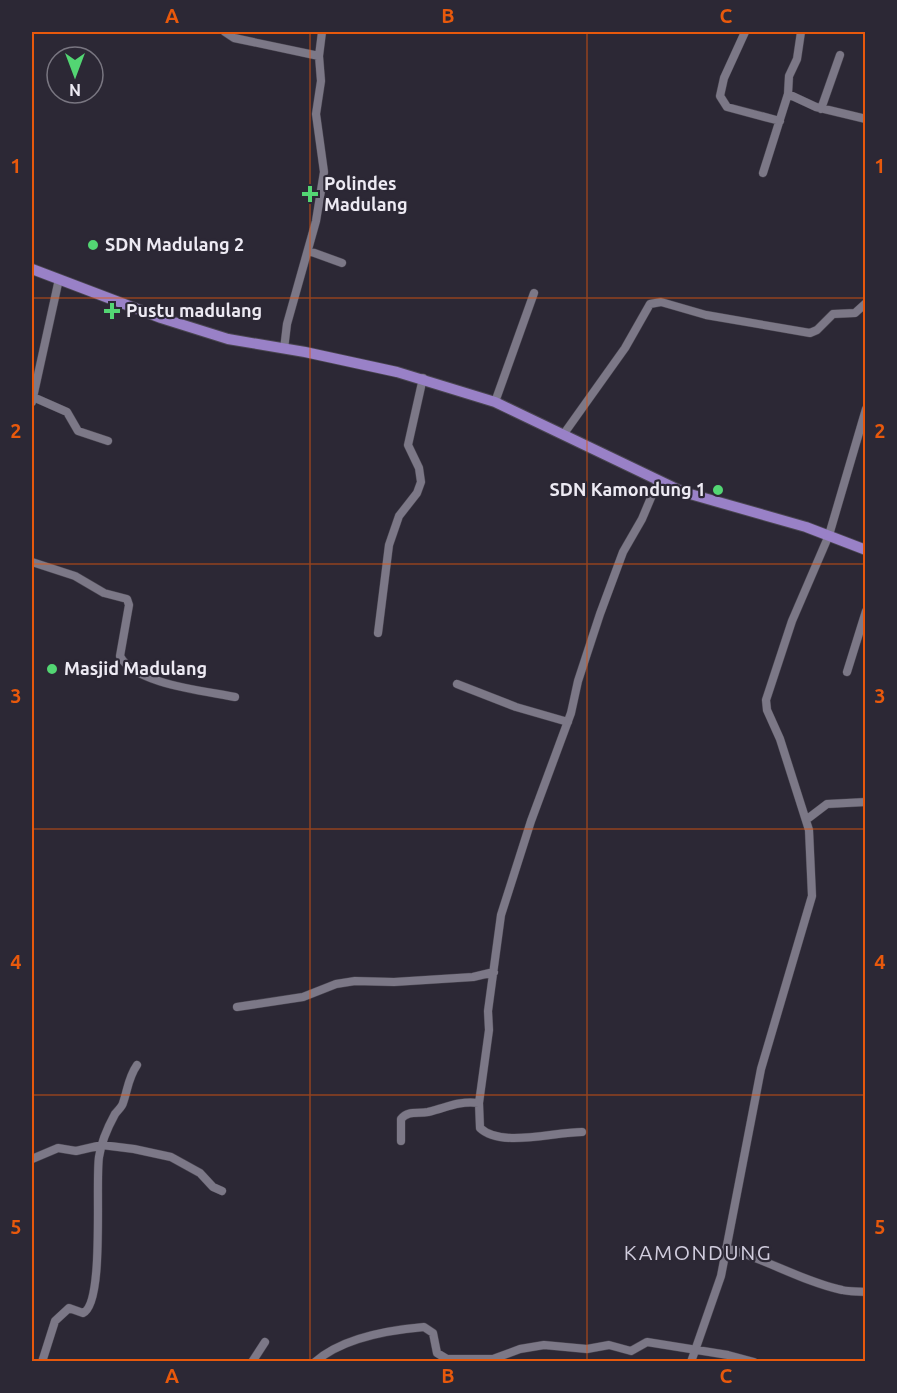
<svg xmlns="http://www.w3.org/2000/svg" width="897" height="1393" font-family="Ubuntu,sans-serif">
	<rect width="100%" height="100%" fill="#2c2835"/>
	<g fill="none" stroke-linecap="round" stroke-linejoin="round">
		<defs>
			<path id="minor" d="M225,32L234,38L319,56
				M745,32L724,78L720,96L727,107L780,121
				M788,94L789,76L797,59L801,32
				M821,109L840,55
				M763,173L788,94L816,107L866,119
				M309,251L342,263
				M284,349L287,324L316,221L324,172L316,114L321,81L319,56L322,32
				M33,397L67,412L78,431L108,441
				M32,402L59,279
				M495,402L534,293
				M563,435L625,348L650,304L661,302L706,315L810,333L817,330L833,314L855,313L866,303
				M32,562L75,576L104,593L127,599L129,605L120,656C134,684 206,691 235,697
				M378,633L389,545L399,516L417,493L421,482L419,468L408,445L423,378
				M847,672L866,611
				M457,684L516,707L568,722
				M806,820L827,804L866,802
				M237,1007L303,997L336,984L355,981L394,982L473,977L494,972
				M582,1132C553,1132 501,1148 480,1128L479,1103L489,1030L488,1011L501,915L531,821L571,713L578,681L600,614L623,552L642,519L658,481
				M401,1141V1119C408,1110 418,1114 428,1112C449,1107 456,1101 479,1103
				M32,1159L58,1148L76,1151L102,1145L134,1149L171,1157L200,1173L213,1187L222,1191
				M726,1248C766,1259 804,1282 842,1290C849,1292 858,1291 866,1292
				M42,1362L55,1321L69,1308L83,1313C105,1304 95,1182 99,1157C101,1143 109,1125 115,1114C118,1110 122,1107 123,1103C128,1089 128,1078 137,1065
				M252,1362L265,1342
				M315,1362C342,1338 389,1330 424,1327L433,1333L437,1353L447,1359H493L520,1349L544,1345L587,1349L609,1345L631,1351L647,1342L728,1355L754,1362
				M691,1362L721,1276L761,1069L812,896L809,830L780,739L767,710L766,700L792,621L829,535L866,409"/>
			<path id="major" d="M32,269L161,318L228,339L305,352L397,372L495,402L683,492L806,527L866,550"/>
		</defs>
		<use href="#minor" stroke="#494550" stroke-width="9"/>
		<use href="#major" stroke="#494550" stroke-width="12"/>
		<use href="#minor" stroke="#7c7887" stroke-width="8"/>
		<use href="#major" stroke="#9981c7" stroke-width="10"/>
	</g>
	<path fill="none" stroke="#e8590c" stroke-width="1.5" stroke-opacity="0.55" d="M310,32V1362M587,32V1362M32,298H866M32,564H866M32,829H866M32,1095H866"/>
	<g fill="#53d673" stroke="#2c2835" stroke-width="2">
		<path d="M307 185h6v6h6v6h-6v6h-6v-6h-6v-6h6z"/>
		<circle cx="93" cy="245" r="6"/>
		<path d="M109 302h6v6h6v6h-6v6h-6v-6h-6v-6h6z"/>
		<circle cx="718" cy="490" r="6"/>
		<circle cx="52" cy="669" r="6"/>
	</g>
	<g text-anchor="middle" stroke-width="4.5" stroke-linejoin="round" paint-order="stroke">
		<g font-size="18" font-weight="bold" fill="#edeaf3" stroke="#2c2835" text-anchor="start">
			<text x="324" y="190">Polindes<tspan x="324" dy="21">Madulang</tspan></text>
			<text x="105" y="251">SDN Madulang 2</text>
			<text x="126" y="317">Pustu madulang</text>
			<text x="706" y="496" text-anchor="end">SDN Kamondung 1</text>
			<text x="64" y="675">Masjid Madulang</text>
		</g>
		<g font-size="21" letter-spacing="1.5" fill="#d1cdde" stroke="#2c2835">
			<text x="698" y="1260">KAMONDUNG</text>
		</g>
	</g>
	<rect width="897" height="1393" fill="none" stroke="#2c2835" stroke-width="66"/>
	<g transform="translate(75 75) rotate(180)"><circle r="28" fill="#2c2835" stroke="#797681" stroke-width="1.5"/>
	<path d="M0-4.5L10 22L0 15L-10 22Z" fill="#53d673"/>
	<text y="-9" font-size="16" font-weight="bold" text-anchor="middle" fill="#edeaf3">N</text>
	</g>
	<rect x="33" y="33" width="831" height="1327" fill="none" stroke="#e8590c" stroke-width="2"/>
	<g font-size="20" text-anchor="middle" font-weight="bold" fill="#e8590c">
		<text x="172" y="23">A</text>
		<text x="448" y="23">B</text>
		<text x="726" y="23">C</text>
		<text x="16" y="173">1</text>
		<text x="880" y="173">1</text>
		<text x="16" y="438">2</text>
		<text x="880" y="438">2</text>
		<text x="16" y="703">3</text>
		<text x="880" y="703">3</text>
		<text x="16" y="969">4</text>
		<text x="880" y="969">4</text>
		<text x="16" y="1234">5</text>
		<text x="880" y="1234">5</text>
		<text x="172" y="1383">A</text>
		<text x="448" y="1383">B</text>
		<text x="726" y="1383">C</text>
	</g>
</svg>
